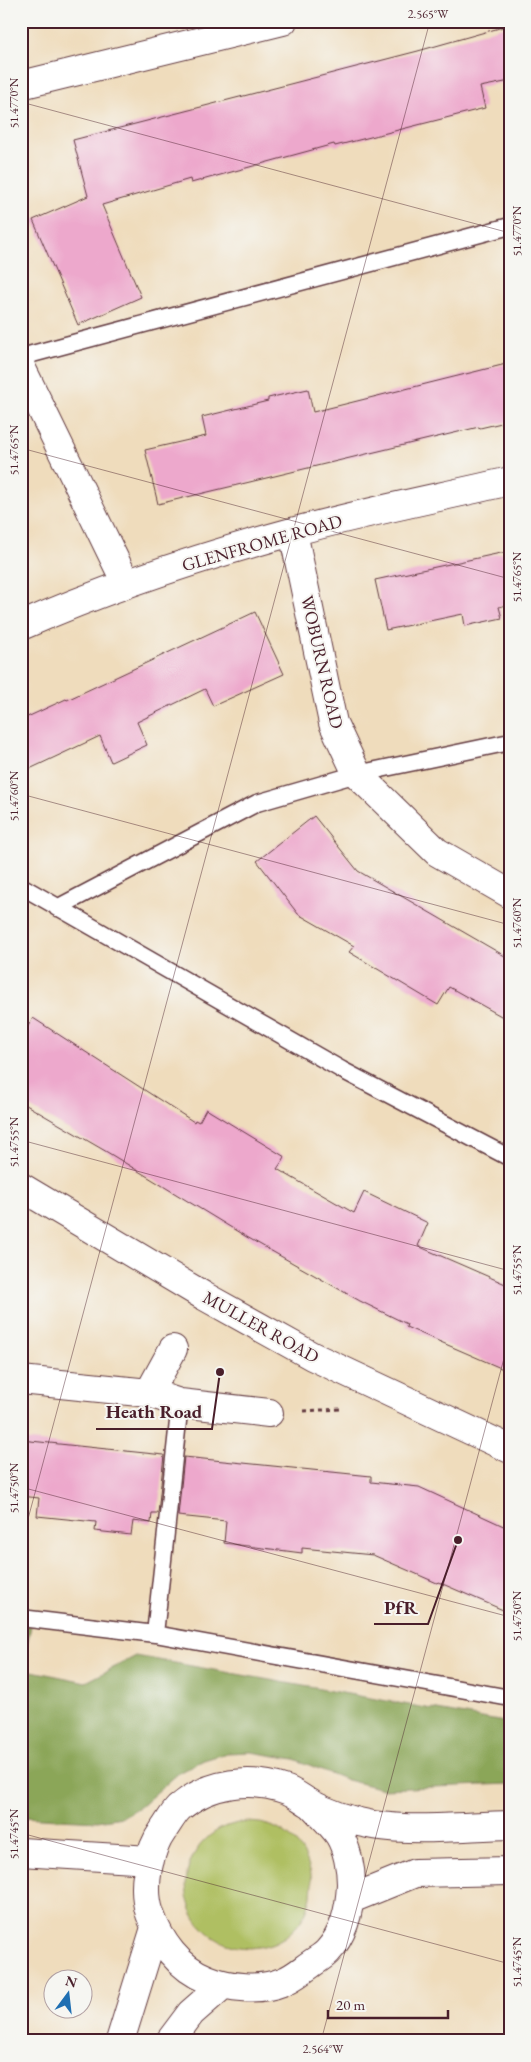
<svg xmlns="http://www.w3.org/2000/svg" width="531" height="2062" font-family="'EB Garamond',serif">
	<rect width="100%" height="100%" fill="#f6f6f2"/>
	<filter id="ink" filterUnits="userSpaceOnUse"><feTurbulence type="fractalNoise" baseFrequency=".02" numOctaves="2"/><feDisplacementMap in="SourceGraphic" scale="10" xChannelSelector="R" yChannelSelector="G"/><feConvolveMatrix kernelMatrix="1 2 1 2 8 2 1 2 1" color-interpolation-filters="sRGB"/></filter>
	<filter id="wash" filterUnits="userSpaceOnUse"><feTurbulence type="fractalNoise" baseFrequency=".0096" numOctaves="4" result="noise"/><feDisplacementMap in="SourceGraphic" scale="20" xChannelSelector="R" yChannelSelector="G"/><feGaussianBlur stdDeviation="1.12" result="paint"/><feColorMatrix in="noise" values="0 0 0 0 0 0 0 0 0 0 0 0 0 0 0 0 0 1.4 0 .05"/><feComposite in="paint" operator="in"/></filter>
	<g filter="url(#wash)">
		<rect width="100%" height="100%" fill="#efdcbc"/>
		<path fill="#afbf62" stroke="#7c6f46" d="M186 1885a63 63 0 1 1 126 0a63 63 0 1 1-126 0Z"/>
		<path fill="#8ba658" stroke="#6a6242" d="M21,1625L31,1626L22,1669L86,1682L136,1656L510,1723V1784L383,1789L347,1780L294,1759L251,1752L227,1753L204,1760L180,1772L140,1807L122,1817L97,1821L21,1817Z"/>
		<g id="blocks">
			<path fill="#eda8cc" d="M510,25V81L480,87L485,108L335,146L334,144L191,183L190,179L102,205L141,297L78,325L33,220L88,196L73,140L418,51Z
				M510,363V421L480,428L479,427L158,504L145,450L206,436L202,417L268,401V398L308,389L313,412Z
				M510,551V604L499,607L502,618L465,626L463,614L386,630L375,580Z
				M255,612L284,674L213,706L205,689L137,722L147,745L111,762L100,736L21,773V720L66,699L67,700Z
				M314,816L358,871L510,959V1021L449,987L438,1005L349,952L354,946L298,914L257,861Z
				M33,1018L194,1122L195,1120L199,1122L206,1109L285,1157L277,1169L354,1213L364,1192L428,1223L418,1246L510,1286V1372L406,1327L407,1324L360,1301L245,1236L107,1152L21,1102V1037Z
				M21,1440L164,1455L158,1513H152L151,1523L133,1521L131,1535L95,1531L96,1522L37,1516L39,1498L21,1496Z
				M184,1457L371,1476V1482L419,1487L510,1529V1613L438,1582L437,1583L373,1555L302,1548V1553L224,1543L226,1521L178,1516Z"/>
		</g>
	</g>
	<g filter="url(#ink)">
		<use href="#blocks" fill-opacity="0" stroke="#633b41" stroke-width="1"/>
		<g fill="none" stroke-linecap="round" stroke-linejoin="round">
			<defs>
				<path id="lane" d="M21,357L510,226
					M21,886L342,1070L510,1158
					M57,908L257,803L357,774L510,742
					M21,1618L155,1634L510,1698
					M155,1634L180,1403"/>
				<path id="street" d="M21,85L283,21
					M21,367L126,583
					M293,532L333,723L357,774L437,852L510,894
					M21,626C109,587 200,557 292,532C364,512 437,498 510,481
					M21,1380L149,1393L180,1403L269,1413
					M149,1393L173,1349
					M310,1803C319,1813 331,1823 339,1835C347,1848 351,1868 351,1884C350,1907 345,1933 328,1951C324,1956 316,1960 311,1964C302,1970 292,1979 282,1982C260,1991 229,1988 207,1979C179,1968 160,1942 150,1914C141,1887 148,1851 164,1829C169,1822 173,1814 179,1808C209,1782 251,1777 287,1790C295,1793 302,1799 309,1803C329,1814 351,1821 373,1825C417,1832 465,1826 510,1825
					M21,1852L150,1860
					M351,1899L415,1873L510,1871
					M120,2041L155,1928
					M170,2041L191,2013L223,1985"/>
				<path id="secondary" d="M21,1187L204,1296L312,1356L510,1449"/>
			</defs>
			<use href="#lane" stroke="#633b41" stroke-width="19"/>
			<use href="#street" stroke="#633b41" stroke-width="30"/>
			<use href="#secondary" stroke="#633b41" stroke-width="30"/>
			<path stroke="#633b41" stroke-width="3" stroke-dasharray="4 4" stroke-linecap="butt" d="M304,1411L340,1409"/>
			<use href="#lane" stroke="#fff" stroke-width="16"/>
			<use href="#street" stroke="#fff" stroke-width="28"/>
			<use href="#secondary" stroke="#fff" stroke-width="28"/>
		</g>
	</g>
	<path fill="none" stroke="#4a1f2b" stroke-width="1" stroke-opacity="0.45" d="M21,102L510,233M21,448L510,579M21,794L510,925M21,1140L510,1271M21,1487L510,1617M21,1545L430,21M21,1833L510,1964M321,2041L510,1336"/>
	<g text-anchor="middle" stroke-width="4" stroke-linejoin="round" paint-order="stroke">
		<g font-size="18" fill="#4a1f2b" stroke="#f6f6f2">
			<text transform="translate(262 543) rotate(-16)" y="6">GLENFROME ROAD</text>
			<text transform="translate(322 662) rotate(77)" y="6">WOBURN ROAD</text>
			<text transform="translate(261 1327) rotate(29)" y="6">MULLER ROAD</text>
		</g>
	</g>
	<path fill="none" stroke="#4a1f2b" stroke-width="2" d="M220 1372L212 1429H96M458 1540L428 1624H374"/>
	<g fill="#4a1f2b" stroke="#f6f6f2" stroke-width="2">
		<circle cx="220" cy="1372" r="5"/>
		<circle cx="458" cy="1540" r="5"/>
	</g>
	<g font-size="19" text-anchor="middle" font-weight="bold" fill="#4a1f2b" stroke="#f6f6f2" stroke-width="4" stroke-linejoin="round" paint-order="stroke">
		<text x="154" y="1418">Heath Road</text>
		<text x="401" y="1614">PfR</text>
	</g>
	<rect width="531" height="2062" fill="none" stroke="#f6f6f2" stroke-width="55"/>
	<g transform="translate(68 1994) rotate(15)"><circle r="24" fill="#f6f6f2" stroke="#b1a0a2"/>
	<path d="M0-4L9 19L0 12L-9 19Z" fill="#1f6fb2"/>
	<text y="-8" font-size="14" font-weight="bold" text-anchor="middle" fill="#4a1f2b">N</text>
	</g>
	<path d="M328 2010v8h120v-8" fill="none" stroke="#4a1f2b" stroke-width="2.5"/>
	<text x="336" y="2010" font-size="15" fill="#4a1f2b" stroke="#f6f6f2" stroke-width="4" paint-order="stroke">20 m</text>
	<rect x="28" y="28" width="476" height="2006" fill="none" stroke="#4a1f2b" stroke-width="2"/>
	<g font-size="12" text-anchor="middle" fill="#4a1f2b">
		<text x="428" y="18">2.565°W</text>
		<text transform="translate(14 103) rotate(-90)" y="4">51.4770°N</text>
		<text transform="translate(517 231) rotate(-90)" y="4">51.4770°N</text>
		<text transform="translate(14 450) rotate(-90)" y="4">51.4765°N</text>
		<text transform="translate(517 577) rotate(-90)" y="4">51.4765°N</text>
		<text transform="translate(14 796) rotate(-90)" y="4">51.4760°N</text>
		<text transform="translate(517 923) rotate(-90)" y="4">51.4760°N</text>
		<text transform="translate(14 1142) rotate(-90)" y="4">51.4755°N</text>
		<text transform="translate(517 1270) rotate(-90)" y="4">51.4755°N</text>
		<text transform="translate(14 1488) rotate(-90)" y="4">51.4750°N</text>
		<text transform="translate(517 1616) rotate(-90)" y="4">51.4750°N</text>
		<text transform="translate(14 1834) rotate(-90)" y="4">51.4745°N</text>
		<text transform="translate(517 1962) rotate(-90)" y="4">51.4745°N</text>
		<text x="323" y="2053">2.564°W</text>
	</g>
</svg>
